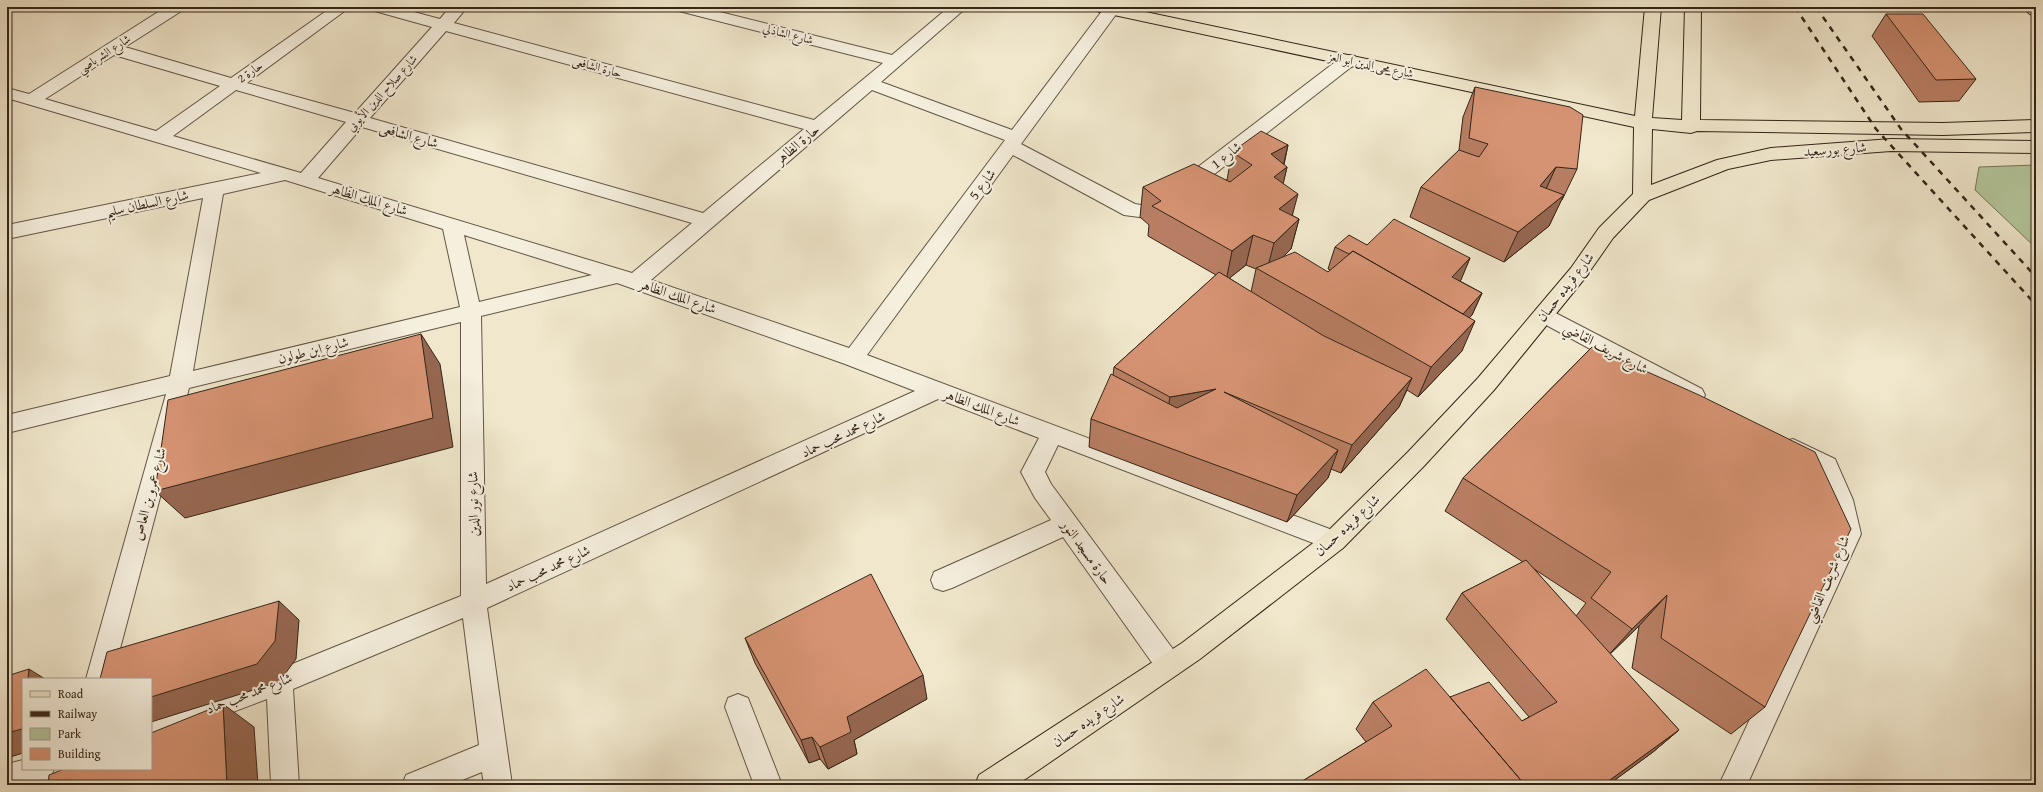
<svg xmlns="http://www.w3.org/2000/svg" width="2043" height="792" font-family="'Gentium Book Plus',Amiri,serif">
	<rect width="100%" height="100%" fill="#f0e7cc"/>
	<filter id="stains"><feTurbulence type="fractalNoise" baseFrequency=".005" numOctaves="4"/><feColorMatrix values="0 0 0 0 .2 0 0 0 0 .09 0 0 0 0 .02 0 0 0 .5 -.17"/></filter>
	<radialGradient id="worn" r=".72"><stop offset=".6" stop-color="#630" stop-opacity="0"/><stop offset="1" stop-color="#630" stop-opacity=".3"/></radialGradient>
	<path fill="#b4c79c" stroke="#74765a" d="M2036,165V248L1975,190L1979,167Z"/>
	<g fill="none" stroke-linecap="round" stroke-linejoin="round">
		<defs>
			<path id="minor" d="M166,7H185L183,10L125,47L231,78L332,7H350L247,83L355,113L432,27L371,10L369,7H395L440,19L450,7H467L454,23L814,120L883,63L675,10L673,7H700L892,55L949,7H967L881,82L1012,130L1105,7H1117L1119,10L1117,13L1021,144L1135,204L1147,206L1343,56L1349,55L1355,56L1357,60L1355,64L1162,215L1147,218L1124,215L1013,155L867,355L1343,534L1346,541L1343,548L1334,551L1058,445L1045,472L1051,484L1178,656L1182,665L1178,674L1169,677L1160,674L1063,537L952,588L943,591L934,588L931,580L934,572L1051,520L1035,498L1021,472L1039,438L938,399L487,608L512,785H484L482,772L450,785H402L406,775L479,745L463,618L293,689L299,785H271L267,699L151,743V717L275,671L461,596V322L189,388L112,679H86L166,394L7,433V415L170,376L203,198L7,239V225L261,173L7,98V88L29,94ZM446,31L804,129L703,213L370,118ZM114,55L220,86L156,131L45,99ZM236,90L346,122L301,173L173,136ZM872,90L1005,140L849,348L651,280ZM362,127L692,223L632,273L318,178ZM285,180L443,229L460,307L193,371L223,194ZM464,235L592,275L479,302ZM617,283L845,364L915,391L486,584L481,316Z
				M1544,307L1702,389L1705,395L1702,401L1694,404L1686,401L1537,320L1534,315L1537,310Z
				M1793,439L1835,459L1853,500L1861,534L1747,785H1719L1837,534C1834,521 1826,480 1817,472C1806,462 1789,462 1782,448L1785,441Z
				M738,694L748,698L782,785H754L725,707L728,698Z
				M23,760V769H54L50,779L32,785H7V764Z"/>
			<path id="major" d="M1092,7H1122L1635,116L1645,7H1661L1652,118L1682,120L1685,7H1701L1700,120L1943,123L2036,120V132L1943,135L1697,131L1691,133L1652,129L1651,185L1717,160L1771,148L1891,139L2036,141V153L1891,151L1771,160L1728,169L1649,200L1613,238L1585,278L1494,390L1424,466L1343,548L1200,659L1027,778L1015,785H975L979,775L1182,643L1325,534L1408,452L1478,378L1571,268L1599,228L1633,194L1634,127L1100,12L1094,10Z
				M2022,7H2036V16L2030,14Z"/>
		</defs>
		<use href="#minor" stroke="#635645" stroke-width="2"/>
		<use href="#major" stroke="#342518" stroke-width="2"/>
		<use href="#minor" fill="#f5efde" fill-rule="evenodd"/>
		<use href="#major" fill="#f0e7cc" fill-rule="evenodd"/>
		<path stroke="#342518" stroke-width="2.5" stroke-dasharray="6 6" stroke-linecap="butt" d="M1795,7L1876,129L2036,305
			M1816,7L1901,129L2036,277"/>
	</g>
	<path fill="#b87e63" stroke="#342518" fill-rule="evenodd" d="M1886,14L1976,79L1959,101L1919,102L1872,36Z
		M1475,87L1577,169L1562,200H1561L1549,226L1504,262L1410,217L1421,187L1459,150L1463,117Z
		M1288,145L1284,165L1287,167L1283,183L1293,216L1299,219L1291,249L1283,257L1328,272L1330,270L1328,269L1335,247L1367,245L1470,258L1460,281L1482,293L1472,315L1469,317L1462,351L1418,397L1407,390L1399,407L1341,473L1331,469L1328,478L1287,522L1089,447L1091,419L1113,375L1114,367L1216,275L1148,236L1149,225L1140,217L1143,187L1227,180L1232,152ZM1246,265L1256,269L1251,292L1229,278Z
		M1592,347L1765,707L1731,734L1632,668L1639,626L1610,654L1679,730L1653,752L1608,785H1296L1366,742L1356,729L1373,702L1450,697L1522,721L1529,717L1446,619L1462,593L1523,562L1445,511L1463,478ZM1534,569L1586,603L1576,616Z
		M745,638L927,699L854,740L857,754L828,769L820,759L809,763L755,663Z"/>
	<path fill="#966750" stroke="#342518" d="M1288,145L1282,171L1287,167L1280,198L1267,208L1271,154Z
		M1556,167L1542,198L1540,186Z
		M1298,194L1290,224L1279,209Z
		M1564,195L1549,226L1504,262L1518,232Z
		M1299,219L1291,249L1266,274L1274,243Z
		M1253,235L1246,265L1226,281L1232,251Z
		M1470,258L1461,280L1443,299L1452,277Z
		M1482,293L1472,315L1452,337L1462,315Z
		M1475,321L1462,351L1418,397L1431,367Z
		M421,334L440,364L453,447L185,518L155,491Z
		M1412,378L1399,407L1341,473L1352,445Z
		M1216,389L1165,426L1170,397Z
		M1338,450L1328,478L1287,522L1297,495Z
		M1667,595L1639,626L1605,659L1632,629Z
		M279,601L299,620L296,659L279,682L151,722V697Z
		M29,669L45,679H28Z
		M923,675L927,699L854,740L857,754L828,769L820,747L847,717Z
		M223,704L254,727L258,785H227Z
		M23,721V753L7,758V733Z
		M1679,730L1653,752L1608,785H1603Z
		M812,737L820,759L809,763L801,740Z"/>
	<path fill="#d69373" stroke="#342518" d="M1886,14H1923L1976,79L1936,80Z
		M1475,87L1570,107L1583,115L1577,169L1556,167L1540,186L1564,195L1518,232L1421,187L1459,150L1479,157L1488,144L1469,138Z
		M1261,131L1288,145L1271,154L1287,167L1274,177L1298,194L1279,209L1299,219L1274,243L1253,235L1232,251L1152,206L1161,201L1143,187L1194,164L1230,182L1252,165L1232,152Z
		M1394,219L1470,258L1452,277L1482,293L1463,314L1353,251L1349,254L1335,247L1349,235L1367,245Z
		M1353,251L1475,321L1431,367L1256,268L1295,252L1328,272Z
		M1219,272L1324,336L1412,378L1352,445L1224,392L1338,450L1297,495L1091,419L1111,374L1177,408L1216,389L1170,397L1114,367Z
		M421,334L433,418L155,491L168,400Z
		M1592,347L1699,395L1815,452L1851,529L1765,707L1661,638L1667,595L1632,629L1591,598L1611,572L1463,478Z
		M1526,560L1679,730L1603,785H1525L1450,697L1489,682L1522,721L1557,702L1462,593Z
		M871,574L923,675L847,717L851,732L820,747L812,737L801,740L745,638Z
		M279,601L275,641L257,664L151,697V679H100L107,652Z
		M29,669L28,679H23V721L22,729L7,733V676Z
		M1426,669L1525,785H1296L1392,726L1373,702Z
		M223,704L227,785H48L49,775L64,769H151V733Z"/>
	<g text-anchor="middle" stroke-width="4" stroke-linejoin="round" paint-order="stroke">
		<g font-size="12" fill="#342518" stroke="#f5efde">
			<text transform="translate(788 34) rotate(14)" y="4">شارع الشاذلي</text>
			<text transform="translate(104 54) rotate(-33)" y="4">شارع الشرباصي</text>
			<text transform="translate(1371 65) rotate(12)" y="4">شارع محى الدين ابو العز</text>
			<text transform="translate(597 67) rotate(15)" y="4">حارة الشافعى</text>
			<text transform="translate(250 72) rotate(-35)" y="4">حارة 2</text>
			<text transform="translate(382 93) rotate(-48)" y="4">شارع صلاح الدين الأيوبي</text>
		</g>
		<g font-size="14" fill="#342518" stroke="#f5efde">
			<text transform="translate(409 135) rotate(16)" y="5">شارع الشافعى</text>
			<text transform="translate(797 144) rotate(-40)" y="5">حارة الظاهر</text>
			<text transform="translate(1835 149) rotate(-4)" y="5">شارع بورسعيد</text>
			<text transform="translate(1226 155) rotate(-38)" y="5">شارع 1</text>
			<text transform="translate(982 184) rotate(-53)" y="5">شارع 5</text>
			<text transform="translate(369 199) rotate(17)" y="5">شارع الملك الظاهر</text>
			<text transform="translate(147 203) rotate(-12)" y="5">شارع السلطان سليم</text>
			<text transform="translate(1565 287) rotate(-52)" y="5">شارع فريده حسان</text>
			<text transform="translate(678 296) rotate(19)" y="5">شارع الملك الظاهر</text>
			<text transform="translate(1606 348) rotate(28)" y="5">شارع شريف القاضي</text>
			<text transform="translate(313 350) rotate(-14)" y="5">شارع ابن طولون</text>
			<text transform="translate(982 407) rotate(21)" y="5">شارع الملك الظاهر</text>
			<text transform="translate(843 434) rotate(-25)" y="5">شارع محمد محب حماد</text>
			<text transform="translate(149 494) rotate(-75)" y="5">شارع عمرو بن العاص</text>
			<text transform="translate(473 504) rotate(-91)" y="5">شارع نور الدين</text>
			<text transform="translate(1347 525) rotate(-43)" y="5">شارع فريده حسان</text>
			<text transform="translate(1087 552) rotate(54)" y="5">حارة مسجد النور</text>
			<text transform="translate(548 568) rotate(-25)" y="5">شارع محمد محب حماد</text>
			<text transform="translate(1827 579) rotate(-67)" y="5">شارع شريف القاضي</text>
			<text transform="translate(249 693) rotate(-21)" y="5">شارع محمد محب حماد</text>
			<text transform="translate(1088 720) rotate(-34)" y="5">شارع فريده حسان</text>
		</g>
	</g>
	<rect width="2043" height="792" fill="none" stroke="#f0e7cc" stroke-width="24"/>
	<rect x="8" y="8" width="2027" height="776" fill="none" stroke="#342518" stroke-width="2"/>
	<rect x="12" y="12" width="2019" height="768" fill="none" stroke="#342518"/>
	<rect x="22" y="678" width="130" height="92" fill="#f5efde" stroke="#a89e8f"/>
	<rect x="30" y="691" width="20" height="6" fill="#f0e7cc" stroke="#a89e8f"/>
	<text x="58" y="698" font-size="12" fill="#342518">Road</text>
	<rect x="30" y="711" width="20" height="6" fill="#342518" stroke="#a89e8f"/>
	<text x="58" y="718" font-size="12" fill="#342518">Railway</text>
	<rect x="30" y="728" width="20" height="12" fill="#b4c79c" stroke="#a89e8f"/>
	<text x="58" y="738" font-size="12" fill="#342518">Park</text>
	<rect x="30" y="748" width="20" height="12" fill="#d69373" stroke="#a89e8f"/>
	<text x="58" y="758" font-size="12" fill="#342518">Building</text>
	<rect width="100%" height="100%" filter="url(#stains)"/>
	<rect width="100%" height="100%" fill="url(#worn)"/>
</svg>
